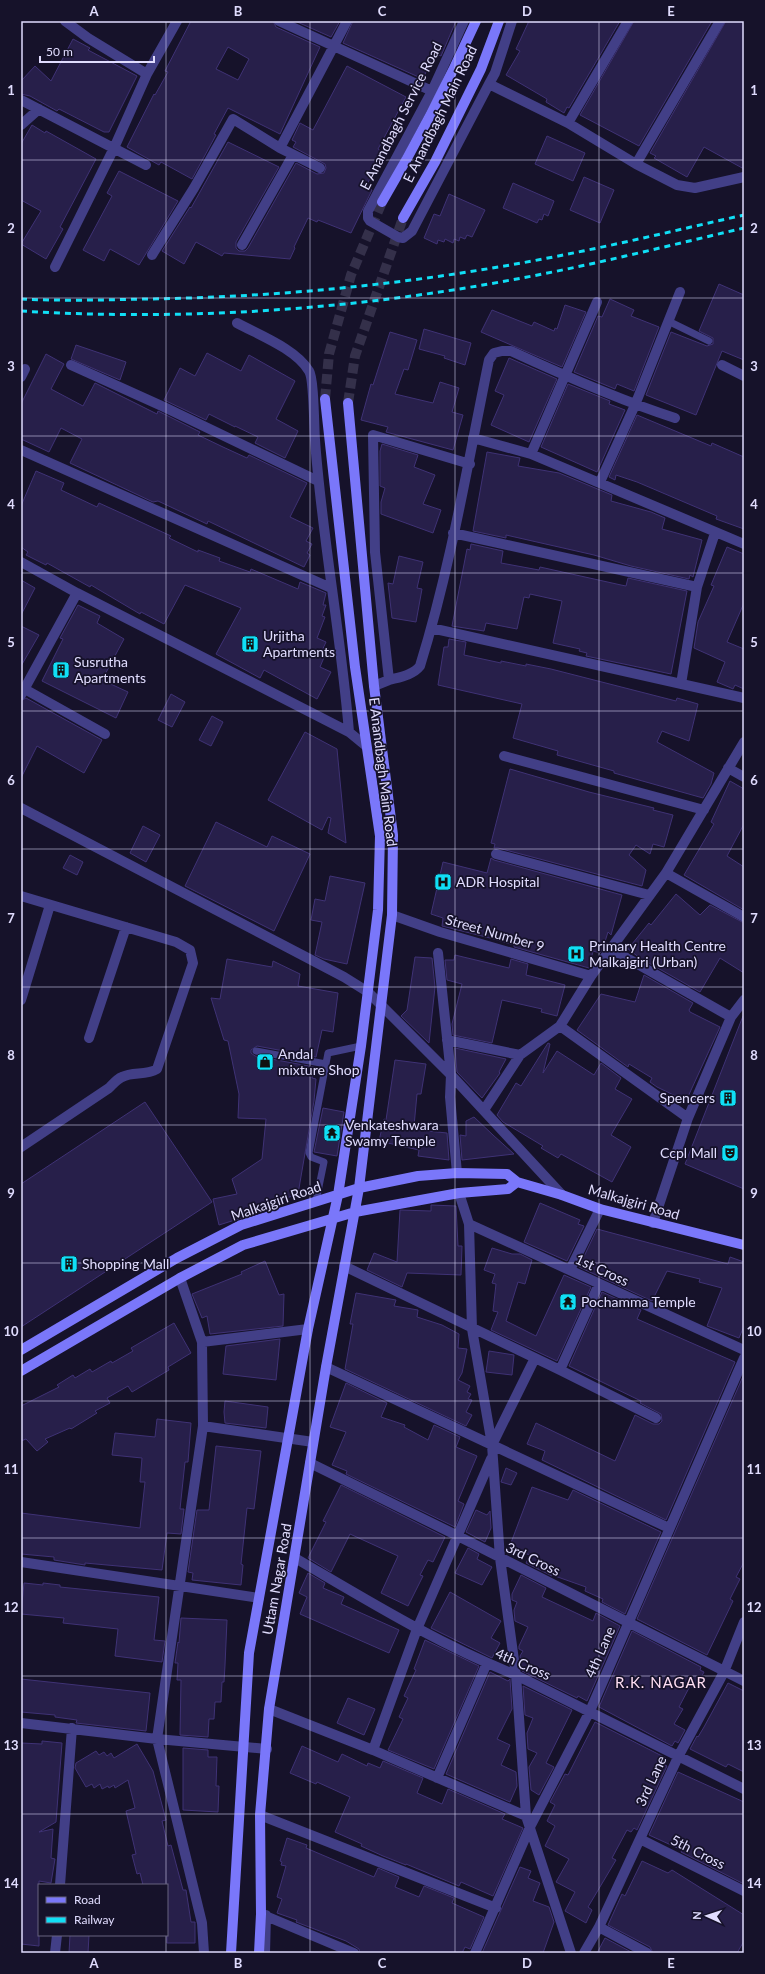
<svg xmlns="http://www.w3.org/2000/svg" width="765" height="1974" font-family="Lato,sans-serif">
	<rect width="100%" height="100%" fill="#16122a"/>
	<path fill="#271f4a" stroke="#3f3275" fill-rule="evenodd" d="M191,21H273L276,27L320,47L280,134L228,108L214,134L216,135L192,179L161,162L159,165L127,147L154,94L155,95L168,72L165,71ZM228,47L249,59L238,80L216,69Z
		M295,21H340L331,37Z
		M353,21H456L441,56L434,53L423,79L343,43Z
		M529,21H620L569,108L567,107L564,113L546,102L547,99L506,75L520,51L516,49Z
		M634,21H712L639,146L580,115Z
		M726,21H744V169L704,147L687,177L654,158L656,156L650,153Z
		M73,39L90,48L88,50L137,76L109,132H104L59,109L57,111L30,96L21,94V81L35,66L51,81Z
		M347,66L406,97L378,149L382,152L366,187L372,190L351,233L318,220L317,222L308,218L294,247L295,248L290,259L224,253L222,256L196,242L184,264L162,251L190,207L191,208L228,142L279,167L236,242V248L239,251H245L248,248L296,163L317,174L324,173L326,168L325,164L293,147L296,142L292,140L300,123L313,130Z
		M32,125L45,133L46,131L96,159L60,227L63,229L46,259L21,244L41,211L21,200V144Z
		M547,136L585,153L573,181L535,164Z
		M119,171L178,201L139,265L110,249L104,261L83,250L112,196L107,193Z
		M584,177L614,190L600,223L570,210Z
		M513,183L554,201L548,216L544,214L542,220L539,219L537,223L503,208Z
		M449,194L485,210L472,237L467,235L465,239L460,237L459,241L454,239L453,243L445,239L444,242L438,240L437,244L424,238L434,214L440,216Z
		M719,284L744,295V360L722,351L696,415L646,395L671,332L707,346L713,344V338L699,331Z
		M610,299L634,310L631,316L659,327L634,391L617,384L615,389L574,372L598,316L602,317Z
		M565,305L586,312L562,367L481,332L492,310L532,326L534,322L554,331L555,328L557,329Z
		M424,329L471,343L465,365L444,358L445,356L419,349Z
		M390,332L417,340L408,370L404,369L395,394L433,403L440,382L459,388L452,412L463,415L453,450L386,432L388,427L361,420L371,384L373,385Z
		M76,345L126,362L120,380L71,359Z
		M207,353L241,371L249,355L295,381L276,419L298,431L285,458L255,443L258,437L235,426V427L209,414L206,420L164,400L180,368L195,376Z
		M46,354L64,364L51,389L83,406L95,383L157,414L158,411L200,432L198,435L223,447L247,458L249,455L307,483L290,517L313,528L306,541L312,544L307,553L310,555L304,567L208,521L207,524L158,501L153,502L70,463L82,439L61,428L49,452L21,439V404Z
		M509,358L557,379L529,442L491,425L504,395L495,391Z
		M568,384L610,401L609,404L625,410L597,472L541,447Z
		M637,415L711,446L712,443L744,457V529L716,519L717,516L637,482L616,475L615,480L609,477Z
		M382,444L418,455L414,467L435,475L423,504L441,510L433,533L381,514V502L385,488L380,486V451Z
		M487,452L520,458L518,466L559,473L612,495L611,501L651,512L665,518L662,529L702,540L693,577L690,575L689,579L631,566L594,555L506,535V538L473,531Z
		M36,471L64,483L61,490L97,507L99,503L132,518L171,536L169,538L198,552V550L220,558L219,561L250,572L251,569L298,589L300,582L326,593L323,605H326L322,616L325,617L317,638L326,642L321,653L325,655L320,667L331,672L317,699L264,670L260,678L216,654L241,608L185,585L164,624L141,612L140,614L91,585L90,587L47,563L46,565L26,555L28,552L21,547V506Z
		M471,544L503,551L501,563L539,570L540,567L621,585L626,586L628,578L687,591L671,674L586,656L587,653L579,651L580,649L553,643L562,601L530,594L529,598L524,597L517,629L486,623L484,631L452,626L467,549L470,550Z
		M727,547L744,554V603L727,642L744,649V689L735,685L733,689L731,688L717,682L725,662L694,648L698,622L714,586L711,585Z
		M399,556L423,562L417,588L422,589L416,622L392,618L388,583L393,584Z
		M21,580L35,588L21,615Z
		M78,605L100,616L97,623L124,639L102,680L128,692L116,718L42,681L63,639L60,638Z
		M21,626L39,635L21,666Z
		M449,639L466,642L464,655L501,663V661L526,666V664L551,669L676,701L677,698L698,704L689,741L662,731L657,742L714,773L711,784L703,798L614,773V771L557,755L558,751L513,738L522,704L438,685L444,647H448Z
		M171,694L185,702L172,727L158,720Z
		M26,698L102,740L84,773L37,746L21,778V701Z
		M212,716L223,722L211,746L199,740Z
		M305,732L337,749L346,843L328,833L331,818L328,817L322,830L268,800Z
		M510,769L589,792L654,808L653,810L673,815L664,847L653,844L650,854L636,845L629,855L646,870L642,886L498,848H494L495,844L491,843Z
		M730,781L744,789V824L727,856L744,867V910L684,875L714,824L711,822Z
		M216,822L267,847L272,836L310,854L274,931L185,886Z
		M143,826L160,835L146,862L130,853Z
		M70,855L83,862L77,875L63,868Z
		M491,858L494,860L622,895L611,935L608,932L603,948L600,953L593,951L589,968L514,947V945L494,939L442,926L443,918L431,914L443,862L487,873Z
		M330,876L365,883L347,964L324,959L315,955L322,922L311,920L315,899L325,901Z
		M676,894L700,915L710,905L744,923V973L720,958L700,992L640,958L628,949L649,923L651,925Z
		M455,955L509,968L511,959L528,964L526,975L565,985L557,1016L541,1012L542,1009L502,1000L492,1043L453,1035L452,1024L462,984L447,980L445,960H454Z
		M415,957L432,958L435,987L429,1043L401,1016L407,1010Z
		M227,959L272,967L273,961L300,974L298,986L338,993L333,1032L322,1030L316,1057L257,1046L251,1050V1053L255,1056L314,1067L312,1078L316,1079L314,1101L298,1194L278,1201L251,1215L219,1225L213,1199L237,1194L232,1179L262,1159L266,1119L238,1118L239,1094L228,1041L224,1040L211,998L220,999Z
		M644,975L693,1003L689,1010L690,1012L720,1027L686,1101L657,1087L650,1082L652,1078L629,1064L628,1067L577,1030L601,994L635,1002Z
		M743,1016L744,1017V1189L685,1164Z
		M548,1043L550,1044L543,1073L557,1051L594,1075L601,1063L621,1078L615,1089L632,1099L611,1135L631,1147L612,1182L561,1154L558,1158L541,1148L543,1146L503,1122L497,1115L516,1083L521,1086Z
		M455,1048L506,1059L499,1072L500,1073L482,1098L457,1072Z
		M395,1060L426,1064L421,1094H417L414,1126L418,1127V1130L447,1133L449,1160L418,1156L419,1150L379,1141L384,1119L386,1120Z
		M145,1102L212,1202L21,1327V1184Z
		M323,1108L344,1112L337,1156L314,1152Z
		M474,1117L493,1135L514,1154L462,1160L460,1135L466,1136V1121Z
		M540,1203L580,1220L578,1224L584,1226L567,1261L524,1242Z
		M431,1205L456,1206L458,1246H462L461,1275L407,1273L402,1287L367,1270L374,1253L397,1262L400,1210L431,1211Z
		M597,1229L728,1264L730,1257L744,1262V1326L739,1338L707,1326L722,1288L699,1282L700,1279L667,1271L652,1301L579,1267Z
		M492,1248L512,1254H520L532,1260L525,1284L518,1282L506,1321L536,1336L564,1275L591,1287L557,1361L491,1330L498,1312L493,1311L496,1284L492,1283L495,1274L484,1270Z
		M265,1261L279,1295L284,1294L283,1326L210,1334L207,1316L202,1318L192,1294L242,1274L241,1272Z
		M602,1292L641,1310L637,1319L735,1362L666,1520L542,1460L545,1451L527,1444L536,1423L615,1461L635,1415L653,1424H659L662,1421L661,1414L640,1403L641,1401L569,1366Z
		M356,1293L396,1300L394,1306L418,1310L417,1317L442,1325L459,1334L458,1348L467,1349L462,1373L458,1380L470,1386L467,1392L471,1394L468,1399L472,1400L466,1412L472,1415L466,1426L345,1369L353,1324H350Z
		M174,1323L191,1353L168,1367L169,1370L132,1392L128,1386L107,1398L110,1403L95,1411L97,1413L71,1429L70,1428L45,1439L48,1442L37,1451L26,1439L21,1441V1406L59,1387L57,1385L73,1375L75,1378L90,1369L92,1372L111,1361L112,1363L133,1351L131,1348Z
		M280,1339L276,1380L223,1374L226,1346Z
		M489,1351L514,1355L512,1375L486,1372Z
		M744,1374V1562L736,1577L740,1579L730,1599L733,1601L707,1655L637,1619Z
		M346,1383L387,1403L381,1417L405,1425L404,1427L428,1440L434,1425L460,1437L456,1447L477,1456L458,1501L464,1504L455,1527L346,1474L347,1471L332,1465L346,1432L330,1427Z
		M225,1401L268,1407L266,1428L225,1423L224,1412Z
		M157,1419L191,1423L188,1462H185L180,1509H184L181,1534L167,1533L162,1570L85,1563V1565L54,1560V1557L21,1554V1513L140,1528L145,1482H140L142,1458L112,1455L115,1433L155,1437Z
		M216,1446L261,1451L254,1509L247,1508L241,1564L243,1565L241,1585L192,1580L193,1573L188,1572L197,1510H209Z
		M506,1468L517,1473L511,1485L501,1482Z
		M341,1485L445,1537L433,1562L428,1560L420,1575L423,1576L408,1606L381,1593L398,1556L350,1534L331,1572L308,1558L326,1522L323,1521Z
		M532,1487L568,1500L573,1490L661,1532L625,1614L602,1602L603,1599L585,1591L586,1587L552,1575V1576L526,1563L530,1555L509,1548Z
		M476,1510L487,1515L490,1511L491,1528L485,1542L466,1532Z
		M468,1548L479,1554L477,1559L492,1567L482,1585L455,1573Z
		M308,1573L325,1583L323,1588L344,1597L341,1604L399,1630L389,1653L300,1614L307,1597L299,1593Z
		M521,1575L546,1588L542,1597L593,1621L596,1613L620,1626L587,1701L578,1696L577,1698L522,1671L520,1656L523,1651L519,1649V1646L528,1627L515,1621L514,1610L517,1602L512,1600V1594Z
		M24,1583L43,1585V1583L60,1585V1587L159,1597L154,1640L165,1641L162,1662L115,1656L118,1629L63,1623L64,1618L21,1614Z
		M450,1592L501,1621L491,1638L500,1643L492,1658L431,1628Z
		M181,1618L227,1620L225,1665L224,1682H222L221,1702H215L214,1719H209L208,1737L180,1735L181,1680H177L178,1663H175L178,1642L179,1643Z
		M632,1631L701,1667L700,1670L704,1672L695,1689L690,1686L679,1707L683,1709L674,1724L685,1730L678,1743L675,1741L672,1746L599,1707Z
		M425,1640L479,1666L434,1769L388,1750L403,1719L399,1717L408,1698L404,1696L416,1670L414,1669Z
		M490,1672L508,1681L510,1679L512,1709L497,1739L510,1745L501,1765L516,1772L517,1786L510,1802L446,1774Z
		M21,1679L150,1693L146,1731L76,1723L77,1720L55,1717V1715L21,1712Z
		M728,1683L744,1691V1772L728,1764L726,1767L690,1749L697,1736L698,1737L704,1727Z
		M523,1686L572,1710L546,1763L554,1767L539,1795L531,1790L529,1767L537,1753L528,1749L527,1733L533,1718L525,1715Z
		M348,1698L375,1709L364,1735L337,1723Z
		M595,1722L666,1758L663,1764L667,1766L637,1830L634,1828L631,1832L627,1830L612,1858L616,1860L588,1907L592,1910L586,1923L565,1911L575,1892L556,1882L569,1859L545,1846L555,1826L547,1821L555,1805L550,1802L565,1774L568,1775Z
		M42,1741L62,1743L56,1822L39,1832L53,1829L51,1858L55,1859L51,1883L39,1881V1946L21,1944V1743L42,1744Z
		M137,1744L153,1771L166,1820L162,1821L168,1846L171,1845L183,1890H186L191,1922H195V1943H167V1885H143L140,1873L137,1874L132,1855L136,1854L126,1811L135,1808L128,1780L115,1788L114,1785L109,1788L108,1786L102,1789L100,1784L94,1788L92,1784L86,1787L75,1768L76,1763L96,1751L99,1755L104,1752L107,1756L111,1753L114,1758Z
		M302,1746L338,1762L342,1754L367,1766L368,1763L380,1768L383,1761L423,1778L417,1793L442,1804L448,1789L505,1814L502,1819L523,1828L493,1896L461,1882L459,1886L406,1864V1865L383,1856L361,1846L362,1844L335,1832L350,1797L317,1782L316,1784L290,1773Z
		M183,1748L208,1750V1757H217L216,1786H219L218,1812L183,1810Z
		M678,1772L744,1802V1884L681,1852L682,1850L649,1835Z
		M287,1838L307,1845L306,1848L374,1877L378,1868L399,1877L395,1887L419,1897L424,1886L454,1898L452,1903L484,1917L470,1949L465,1947L462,1953H360L359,1949L346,1941L296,1922L297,1920L277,1913L282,1899L277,1897L286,1866L281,1865L282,1862L280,1861Z
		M642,1861L668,1873L672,1870L744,1915V1941L737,1953H653L650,1947L608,1925L622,1894L625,1896Z
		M520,1867L531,1871L528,1878L540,1883L533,1901L549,1907L554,1922L543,1953H482Z
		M70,1935H89L88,1953H69Z
		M605,1938L633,1953H597Z"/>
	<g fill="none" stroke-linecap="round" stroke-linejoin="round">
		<path stroke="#34304a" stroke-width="10" stroke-dasharray="10 5" stroke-linecap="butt" d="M325,399L329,354L351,275L382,202
			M348,403L355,356L403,218"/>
		<path stroke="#423f87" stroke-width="7" d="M668,321L709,341
			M256,1051L326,1064
			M316,1201L324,1162L311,1157L309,1153L328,1053L361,1046"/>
		<path stroke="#423f87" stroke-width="10" d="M65,21L88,38L147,74
			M279,21L432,91
			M464,21L432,91L368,211V218L370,221L398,237L403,238L412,231L489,84L495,73L512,21
			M489,84L568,123L636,164L677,185L695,188L744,177
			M21,100L146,165
			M568,123L628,21
			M21,125L39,109
			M280,148L347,21
			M636,164L720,21
			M242,245L293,155
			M152,255L194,188L233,119L280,148L320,168
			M55,267L114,148L147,74L177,21
			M237,323C259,335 296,349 309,371C314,378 314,428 315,440C322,538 341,634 349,732
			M71,365L164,407L318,481
			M722,365L744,376
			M21,377L25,369
			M473,438L531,454L744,544
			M21,450L331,588
			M531,454L597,302
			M600,482L635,405L680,292
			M453,533L697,587
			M21,562L77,593L349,732L366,746
			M431,628L744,698
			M389,680C400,677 413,675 420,666C451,566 468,462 489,360L494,353L502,351H511C565,376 619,400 675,418
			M681,684L697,587L715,533
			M374,686L389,680L375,552L373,435L470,464
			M21,687L105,734
			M21,695L77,593
			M504,756L704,810
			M728,768L744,777
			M21,808L344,977L368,992L451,1075L562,1195
			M496,854L649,895
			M666,873L744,917
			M21,896L176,942L190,950L193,963L157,1069C145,1076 133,1071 122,1077C117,1079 113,1084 109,1088L21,1147
			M392,915L440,932L591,976
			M611,949L731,1017
			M438,953L451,1075L450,1097L457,1173
			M21,1000L50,905
			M560,1026L688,1118
			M89,1038L126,927
			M447,1040L520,1055
			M484,1110L520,1055L560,1026L591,976L666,873L744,742
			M459,1193L469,1224L472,1329L492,1445L500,1558L516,1675L526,1816L571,1953
			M653,1223L688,1118L731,1017L744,1000
			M469,1224L744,1350
			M344,1266L560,1370L656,1418
			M570,1270L600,1209
			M180,1278L202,1342L203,1426L157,1739L202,1923L204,1953
			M202,1342L308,1329
			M326,1367L669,1528
			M560,1370L599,1284
			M203,1426L313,1442
			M492,1445L535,1358
			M310,1463L458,1536L744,1681
			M295,1558C367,1600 438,1644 516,1675L744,1789
			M21,1562L259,1598
			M269,1709L373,1750L526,1816
			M21,1723L157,1739L267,1749
			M373,1750L417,1629L491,1459
			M437,1778L487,1663
			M260,1815L496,1908
			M640,1839L744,1891
			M60,1885L72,1728
			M261,1914L354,1953
			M599,1927L647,1953
			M55,1953L57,1935
			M265,1953L266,1915
			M475,1953L530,1827L590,1711L744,1358
			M584,1953L599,1927L679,1755L724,1672L744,1622"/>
		<path stroke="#7a77fa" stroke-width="10" d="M382,202C417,143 448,83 476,21
			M403,218L435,162L481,69L499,21
			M21,1350L177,1258L241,1225L359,1188L418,1176L457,1173L507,1174L517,1182L562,1195L600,1209L744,1245
			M21,1371L180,1278L243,1245L355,1212L459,1193L508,1189L517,1182
			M231,1953L249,1653L308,1329L338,1195L361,1046L378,910L380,836L355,667L325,399
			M259,1953L261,1914L260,1815L269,1709L326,1367L359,1188L392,915L393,835L374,686L348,403"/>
		<path stroke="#10dff6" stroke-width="3" stroke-dasharray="6 5" stroke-linecap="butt" d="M21,299C62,301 104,300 146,299C292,297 440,281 583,251C637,240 690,227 744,215
			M21,311C184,321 350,310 511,280C589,266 667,246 744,228"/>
	</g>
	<path fill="none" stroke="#e0dcfe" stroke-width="1" stroke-opacity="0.55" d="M166,21V1885M310,21V1953M455,21V1953M599,21V1953M21,160H744M21,298H744M21,436H744M21,573H744M21,711H744M21,849H744M21,987H744M21,1125H744M21,1263H744M21,1401H744M21,1538H744M21,1676H744M21,1814H744M166,1935V1953"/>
	<defs>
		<symbol id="building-square" viewBox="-11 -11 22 22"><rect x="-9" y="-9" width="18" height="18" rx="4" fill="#10dff6" stroke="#16122a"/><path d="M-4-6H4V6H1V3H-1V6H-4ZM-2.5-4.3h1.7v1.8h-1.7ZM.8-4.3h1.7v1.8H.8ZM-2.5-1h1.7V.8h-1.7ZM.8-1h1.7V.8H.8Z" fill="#111"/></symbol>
		<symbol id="hospital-square" viewBox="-11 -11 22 22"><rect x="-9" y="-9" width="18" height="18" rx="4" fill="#10dff6" stroke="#16122a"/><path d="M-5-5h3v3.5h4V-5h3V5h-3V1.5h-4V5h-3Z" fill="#111"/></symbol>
		<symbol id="shop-square" viewBox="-11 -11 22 22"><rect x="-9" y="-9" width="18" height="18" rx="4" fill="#10dff6" stroke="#16122a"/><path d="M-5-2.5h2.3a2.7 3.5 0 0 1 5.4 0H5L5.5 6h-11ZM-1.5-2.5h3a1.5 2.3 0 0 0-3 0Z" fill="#111"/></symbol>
		<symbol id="temple-square" viewBox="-11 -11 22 22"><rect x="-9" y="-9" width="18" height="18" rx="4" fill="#10dff6" stroke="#16122a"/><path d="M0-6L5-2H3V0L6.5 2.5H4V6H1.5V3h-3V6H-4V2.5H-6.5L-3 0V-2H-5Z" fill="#111"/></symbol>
		<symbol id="theatre-square" viewBox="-11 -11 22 22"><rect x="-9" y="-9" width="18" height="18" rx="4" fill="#10dff6" stroke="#16122a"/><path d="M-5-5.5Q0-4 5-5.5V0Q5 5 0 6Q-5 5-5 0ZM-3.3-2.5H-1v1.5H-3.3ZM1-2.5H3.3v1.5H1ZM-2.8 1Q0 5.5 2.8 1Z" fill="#111"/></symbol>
	</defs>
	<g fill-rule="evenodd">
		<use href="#building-square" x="240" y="634" width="20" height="20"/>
		<use href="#building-square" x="51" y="660" width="20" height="20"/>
		<use href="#hospital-square" x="433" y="872" width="20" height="20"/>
		<use href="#hospital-square" x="566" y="944" width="20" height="20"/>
		<use href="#shop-square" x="255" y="1052" width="20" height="20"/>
		<use href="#building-square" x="718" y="1088" width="20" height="20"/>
		<use href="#temple-square" x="322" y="1123" width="20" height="20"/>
		<use href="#theatre-square" x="720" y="1143" width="20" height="20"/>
		<use href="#building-square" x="59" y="1254" width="20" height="20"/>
		<use href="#temple-square" x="558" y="1292" width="20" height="20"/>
	</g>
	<g text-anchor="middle" stroke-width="3.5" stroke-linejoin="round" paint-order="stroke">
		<g font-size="14" fill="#e0dcfe" stroke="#16122a">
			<text transform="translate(440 114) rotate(-64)" y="5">E Anandbagh Main Road</text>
			<text transform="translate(401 116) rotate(-63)" y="5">E Anandbagh Service Road</text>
			<text transform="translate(383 772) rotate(83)" y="5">E Anandbagh Main Road</text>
			<text transform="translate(495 933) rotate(16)" y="5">Street Number 9</text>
			<text transform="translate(276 1201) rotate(-19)" y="5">Malkajgiri Road</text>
			<text transform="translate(634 1202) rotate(16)" y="5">Malkajgiri Road</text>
			<text transform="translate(602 1270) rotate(25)" y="5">1st Cross</text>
			<text transform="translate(533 1559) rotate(26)" y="5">3rd Cross</text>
			<text transform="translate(277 1579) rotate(-80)" y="5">Uttam Nagar Road</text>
			<text transform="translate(600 1652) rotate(-66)" y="5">4th Lane</text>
			<text transform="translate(523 1664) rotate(24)" y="5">4th Cross</text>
			<text transform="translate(651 1781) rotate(-65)" y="5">3rd Lane</text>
			<text transform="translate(698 1852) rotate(27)" y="5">5th Cross</text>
		</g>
		<g font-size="14" fill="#e0dcfe" stroke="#16122a" text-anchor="start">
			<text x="263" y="641">Urjitha<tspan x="263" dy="16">Apartments</tspan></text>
			<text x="74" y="667">Susrutha<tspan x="74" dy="16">Apartments</tspan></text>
			<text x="456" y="887">ADR Hospital</text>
			<text x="589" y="951">Primary Health Centre<tspan x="589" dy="16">Malkajgiri (Urban)</tspan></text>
			<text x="278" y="1059">Andal<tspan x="278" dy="16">mixture Shop</tspan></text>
			<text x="715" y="1103" text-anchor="end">Spencers</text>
			<text x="345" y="1130">Venkateshwara<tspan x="345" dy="16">Swamy Temple</tspan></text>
			<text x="717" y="1158" text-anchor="end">Ccpl Mall</text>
			<text x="82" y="1269">Shopping Mall</text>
			<text x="581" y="1307">Pochamma Temple</text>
		</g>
		<g font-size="15" letter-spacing="1" fill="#fedef2" stroke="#16122a">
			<text x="661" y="1688">R.K. NAGAR</text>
		</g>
	</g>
	<rect width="765" height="1974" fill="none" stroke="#16122a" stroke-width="44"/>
	<rect x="38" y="1884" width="130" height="52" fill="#16122a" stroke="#67637f"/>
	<rect x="46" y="1897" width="20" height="6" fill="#7a77fa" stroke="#67637f"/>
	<text x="74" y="1904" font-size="12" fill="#e0dcfe">Road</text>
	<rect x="46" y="1917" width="20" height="6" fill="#10dff6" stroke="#67637f"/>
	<text x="74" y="1924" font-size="12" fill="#e0dcfe">Railway</text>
	<g transform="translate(707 1916) rotate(273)" stroke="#16122a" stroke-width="3" paint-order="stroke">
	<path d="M0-3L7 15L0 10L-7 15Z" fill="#e0dcfe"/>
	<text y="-6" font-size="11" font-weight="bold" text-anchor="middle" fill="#e0dcfe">N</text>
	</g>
	<path d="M40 56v6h114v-6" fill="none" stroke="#e0dcfe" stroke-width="2"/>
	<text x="46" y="56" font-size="12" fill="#e0dcfe" stroke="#16122a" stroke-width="3" paint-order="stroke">50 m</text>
	<rect x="22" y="22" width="721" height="1930" fill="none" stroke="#e0dcfe" stroke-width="1.5"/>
	<g font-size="13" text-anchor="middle" font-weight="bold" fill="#e0dcfe">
		<text x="94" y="16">A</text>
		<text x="238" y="16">B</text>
		<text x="382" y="16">C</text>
		<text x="527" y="16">D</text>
		<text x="671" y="16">E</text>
		<text x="11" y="95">1</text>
		<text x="754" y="95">1</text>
		<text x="11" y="233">2</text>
		<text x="754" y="233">2</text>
		<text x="11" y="371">3</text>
		<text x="754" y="371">3</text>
		<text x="11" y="509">4</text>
		<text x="754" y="509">4</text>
		<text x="11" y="647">5</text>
		<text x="754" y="647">5</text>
		<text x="11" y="785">6</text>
		<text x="754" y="785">6</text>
		<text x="11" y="923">7</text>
		<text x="754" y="923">7</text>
		<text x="11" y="1060">8</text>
		<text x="754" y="1060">8</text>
		<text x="11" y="1198">9</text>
		<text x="754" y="1198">9</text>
		<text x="11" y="1336">10</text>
		<text x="754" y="1336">10</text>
		<text x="11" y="1474">11</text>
		<text x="754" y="1474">11</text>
		<text x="11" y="1612">12</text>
		<text x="754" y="1612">12</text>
		<text x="11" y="1750">13</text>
		<text x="754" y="1750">13</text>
		<text x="11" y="1888">14</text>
		<text x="754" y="1888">14</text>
		<text x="94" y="1968">A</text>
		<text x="238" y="1968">B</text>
		<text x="382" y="1968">C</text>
		<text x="527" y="1968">D</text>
		<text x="671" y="1968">E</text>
	</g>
</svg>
